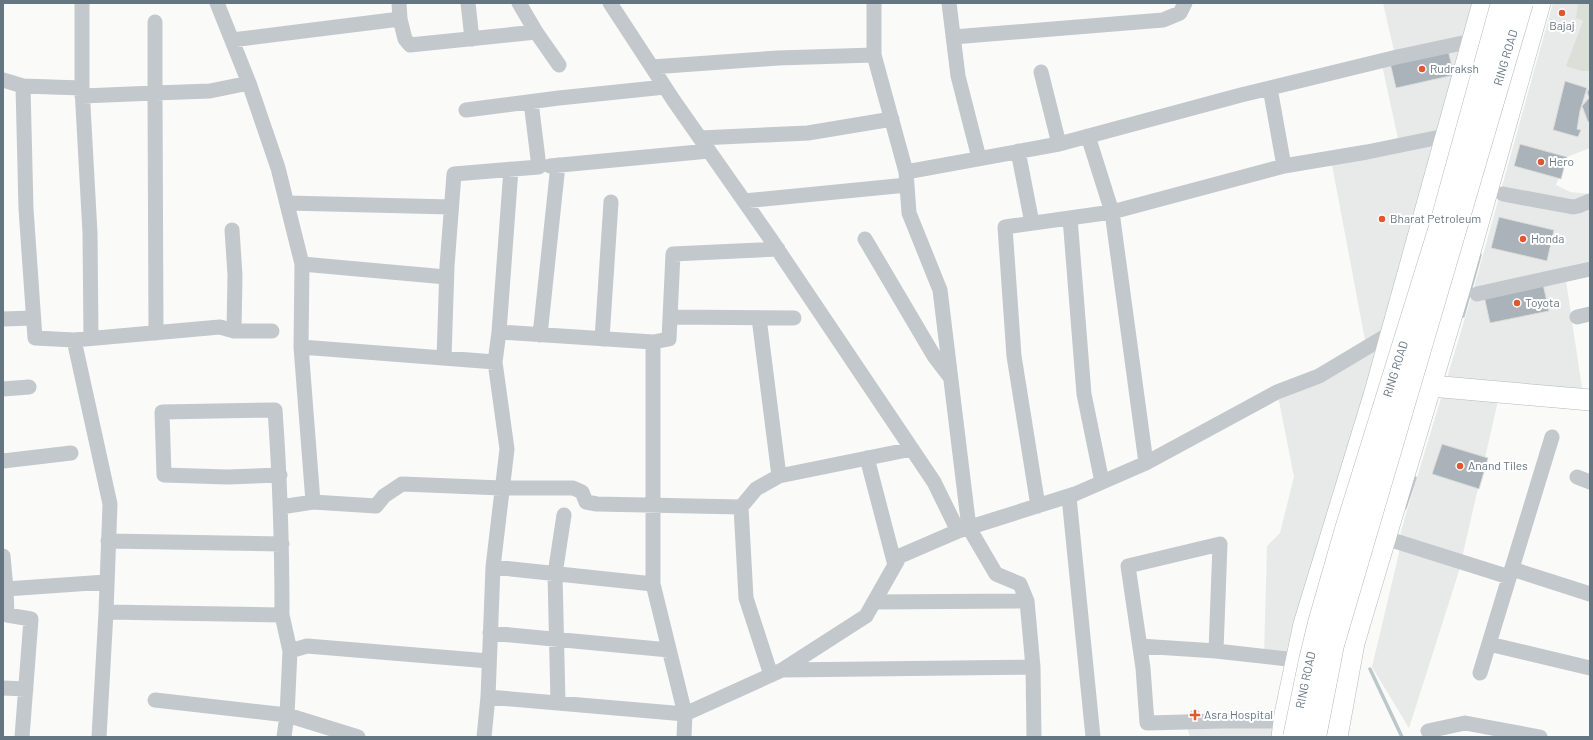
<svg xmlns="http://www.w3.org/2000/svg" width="1593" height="740" font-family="Barlow,sans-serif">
	<rect width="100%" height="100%" fill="#fafaf8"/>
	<path fill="#e8e9e9" d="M1383,3H1480L1441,132L1398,139L1382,65L1394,51Z
		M1553,3H1590V148L1567,157L1556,185L1570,192L1590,194V261L1564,267L1583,395L1498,401L1459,571L1409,728L1372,667L1399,553L1401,531L1471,298Z
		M1440,140L1388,330L1365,340L1332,165Z
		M1382,345L1292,657L1264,654L1267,546L1280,533L1294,477L1278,396Z
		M1187,727H1280L1279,737H1190Z"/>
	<path fill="#dadfd7" d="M1578,3H1590V71H1582L1566,66L1583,21L1576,18Z"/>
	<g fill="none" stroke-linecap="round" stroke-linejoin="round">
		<path stroke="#bbc7cb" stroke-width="3.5" d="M1463,316L1480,255
			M1405,508L1415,478
			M1370,669L1402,737"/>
	</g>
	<path fill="#aab3b9" stroke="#dcdcda" d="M1448,50L1454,75L1396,88L1390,63Z
		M1565,81L1587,88L1580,111L1577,129L1581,130L1578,137L1553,130Z
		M1590,88V121L1588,122L1582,106L1589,98L1587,92Z
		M1520,144L1567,157L1561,179L1514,166Z
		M1499,217L1554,230L1547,261L1491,248Z
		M1543,284L1549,311L1490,323L1484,296Z
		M1442,444L1488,458L1479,489L1432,474Z
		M1191,711H1199V719H1191Z"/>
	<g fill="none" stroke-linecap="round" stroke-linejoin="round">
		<defs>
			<path id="secondary" d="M1431,386L1590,400
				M1282,737L1285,714L1304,624L1375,392L1483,3
				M1337,737L1354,643L1459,291L1540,3"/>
		</defs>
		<use href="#secondary" stroke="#b3babf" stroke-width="22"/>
		<path stroke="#c3c8cc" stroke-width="15" d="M82,3V88
			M217,3L249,83L278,168L302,264L301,347L313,502L281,507
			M468,3L472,39
			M519,3L536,32L559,65
			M949,3L958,76L979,158
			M400,19L405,39L410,45L536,32
			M155,22V93L210,91L249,83
			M953,37L1163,20L1180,13L1185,3
			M232,40L400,19L399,3
			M874,55V3
			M652,67L778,58L874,55L906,172L1059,144L1241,95L1397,57L1472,41
			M1041,72L1059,144
			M3,80L23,86L82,88L90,233L91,338
			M23,86L26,209L35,338L74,340
			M1270,88L1284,166
			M82,96L155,93L156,333
			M466,110L559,98L665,87
			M700,138L808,133L892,119
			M1018,151L1032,223
			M550,166L709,151
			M906,172L909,213L940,290L969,528L996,574L1020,584L1027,601L1033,667
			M1503,194L1573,207L1578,206L1590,201
			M744,201L907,185
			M287,203L451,207
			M1070,218L1084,394L1102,482
			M232,230L235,275L234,331
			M865,239L934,356L950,377
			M302,264L446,277
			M1477,294L1590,269
			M670,317L794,318
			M1577,317L1590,314
			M759,318L779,476
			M3,319L33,318
			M499,332L511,169
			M540,335L558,165
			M602,339L611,202
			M653,342L669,339L673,254L778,249
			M301,347L495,362L499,332L653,342V584L685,714L684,737
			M444,358L447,266L454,174L539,167L531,102
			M495,362L507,449L493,567L488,697L685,714L782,670L866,616L900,556L958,531L934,482L770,238L674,101L610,3
			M3,389L29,387
			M867,458L895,565
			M3,461L71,453
			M1146,463L1277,392L1319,376L1391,333
			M280,475L227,477L164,475L162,412L275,410C280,479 282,546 282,615
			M1577,477L1590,482
			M1069,497L1093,737
			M313,502L376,506L384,496L402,484L502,488H573L582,492L586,502L597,504L741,507
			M1038,506L1014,356L1005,227L1112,212L1088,136
			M958,531L1075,494L1146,463L1112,212L1284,166L1367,152L1445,136
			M1376,535L1509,577
			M108,541L282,544
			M3,556L6,589L106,582
			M493,567L653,584
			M1512,569L1590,594
			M6,589L7,615L31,619L22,737
			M874,602L1027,601
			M106,612L282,615L290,651
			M490,633L669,650
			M1489,644L1590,668
			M1140,646L1216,651
			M782,670L1033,667L1034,737
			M1480,673L1552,437
			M771,675L746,598L741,507L756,489L779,476L912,449
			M3,688L26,689
			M155,700L287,715L284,737
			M558,703L555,574L564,515
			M1284,721H1222L1147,723L1143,668L1128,566L1220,544L1216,651L1296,660
			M1428,731L1465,723L1540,737
			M99,737L106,612L110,504L74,340L220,327L234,331H272
			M358,737L287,715L290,651L307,646L489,661
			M484,737L488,697"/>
		<use href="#secondary" stroke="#fff" stroke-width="21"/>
		<defs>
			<g id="highway-bridge">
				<path id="s1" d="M1294,737L1310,660L1319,623L1346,529L1440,227L1502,3"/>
				<path id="s2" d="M1315,737L1333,645L1522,3"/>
			</g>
		</defs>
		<use href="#highway-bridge" stroke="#b4b9bd" stroke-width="23" stroke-linecap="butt"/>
		<use href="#highway-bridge" stroke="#fff" stroke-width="22"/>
	</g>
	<g fill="#e4572e" stroke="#fff" stroke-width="1.5">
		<circle cx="1562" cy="13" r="4"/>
		<circle cx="1422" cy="69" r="4"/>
		<circle cx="1541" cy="162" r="4"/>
		<circle cx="1382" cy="219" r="4"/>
		<circle cx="1523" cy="239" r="4"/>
		<circle cx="1517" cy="303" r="4"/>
		<circle cx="1460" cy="466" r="4"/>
		<path d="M1193 709h4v4h4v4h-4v4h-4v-4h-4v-4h4z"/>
	</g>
	<g text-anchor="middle" stroke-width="4" stroke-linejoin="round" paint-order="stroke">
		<g font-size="12" fill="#657683" stroke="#fff" text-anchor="start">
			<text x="1562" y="30" text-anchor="middle">Bajaj</text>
			<text x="1430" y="73">Rudraksh</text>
			<text x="1549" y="166">Hero</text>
			<text x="1390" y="223">Bharat Petroleum</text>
			<text x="1531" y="243">Honda</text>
			<text x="1525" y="307">Toyota</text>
			<text x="1468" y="470">Anand Tiles</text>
			<text x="1204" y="719">Asra Hospital</text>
		</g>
		<g font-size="12" fill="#657683" stroke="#fff">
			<text dy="4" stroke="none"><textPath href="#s2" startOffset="706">RING ROAD</textPath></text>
			<text dy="4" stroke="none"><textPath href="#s1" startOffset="382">RING ROAD</textPath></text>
			<text dy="4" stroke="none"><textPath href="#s1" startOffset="58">RING ROAD</textPath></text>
		</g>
	</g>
	<rect width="1593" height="740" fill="none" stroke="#657683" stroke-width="8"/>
</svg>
